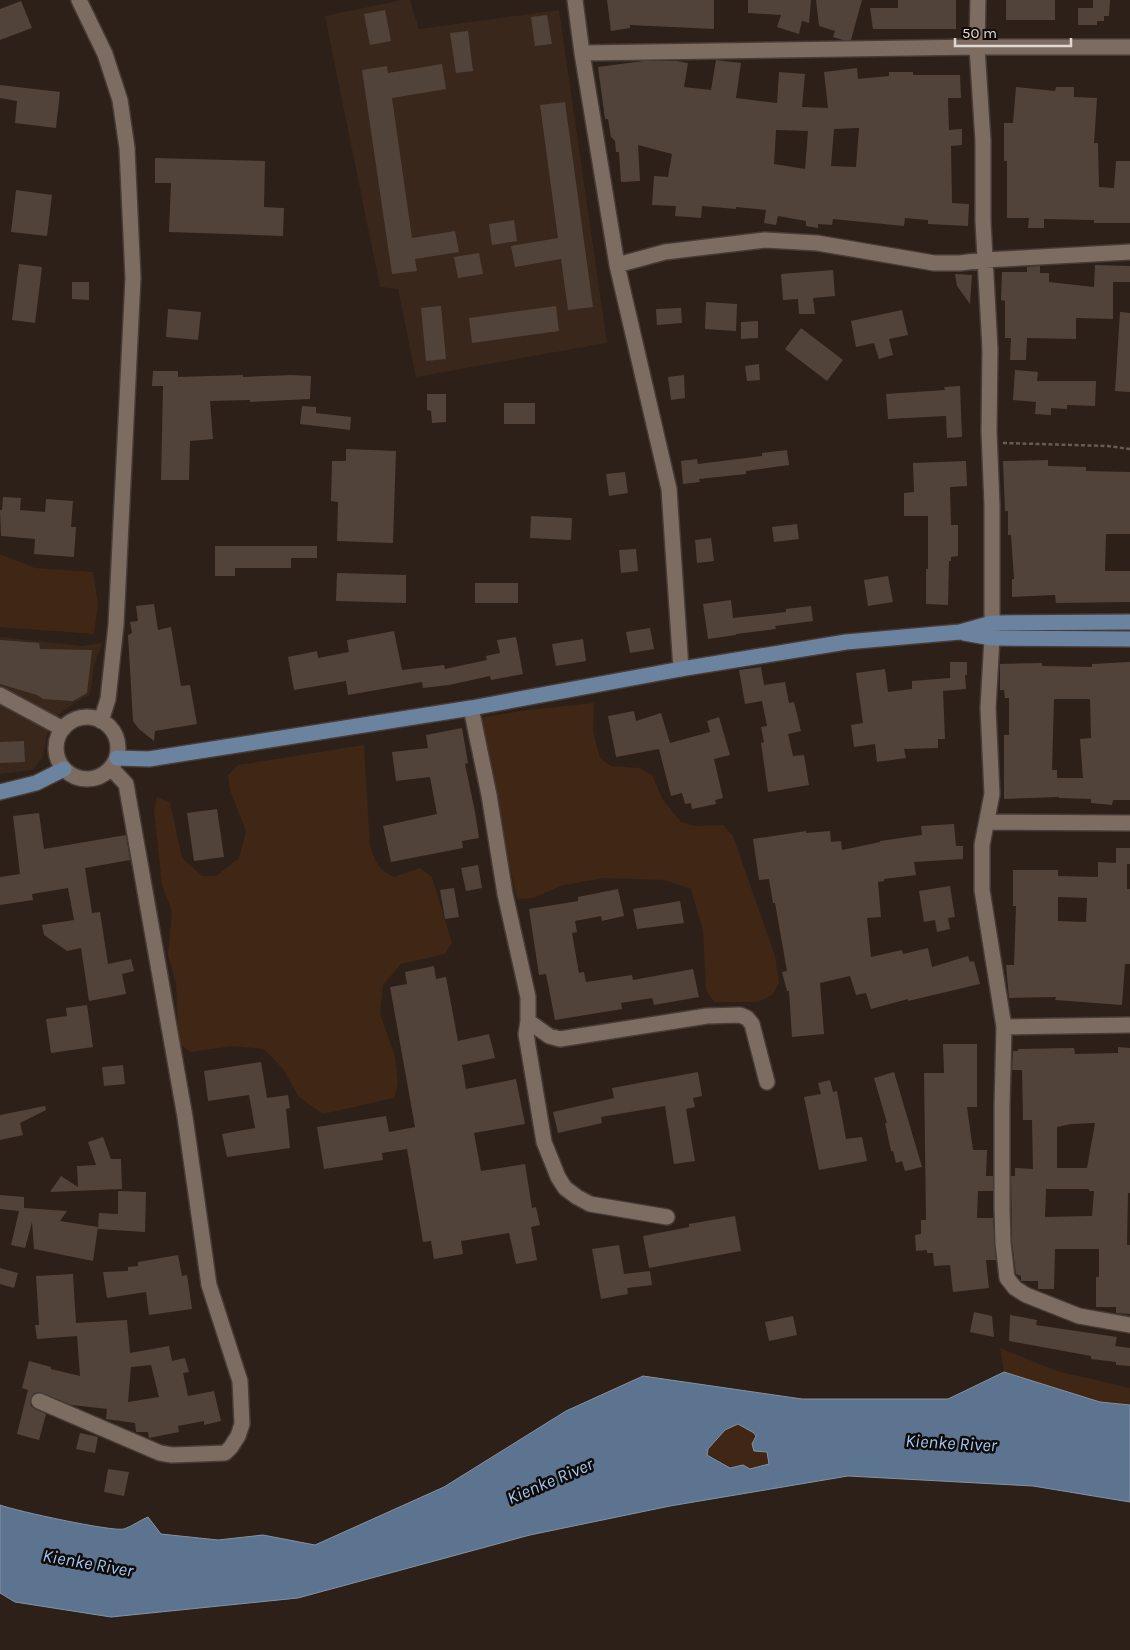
<svg xmlns="http://www.w3.org/2000/svg" width="1130" height="1650" font-family="Karla,sans-serif">
	<rect width="100%" height="100%" fill="#2d2018"/>
	<path fill="#39271c" d="M402,0H410L419,29L559,10L607,343L416,377L398,289L380,287L325,16Z
		M0,637L82,646L102,643L94,666L90,695L79,700L58,715L48,729L43,757L33,770L0,774Z"/>
	<path fill="#402615" d="M0,554L35,568L93,572L98,604L94,634L0,627Z
		M594,703L593,731L600,758L611,766L640,768L652,775L663,800L681,822L695,826L723,825L733,836L775,956L779,983L772,995L758,1002H714L706,990L703,931L691,889L664,880L604,878L560,886L534,898L517,899L487,763L480,718L526,710Z
		M364,745L370,846C376,863 378,869 394,877L420,868L432,877L452,943L445,954L401,964L383,985L380,1014L395,1056L398,1084L394,1098L323,1114L299,1097L283,1069L264,1049L234,1046L190,1052L179,1043L176,984L168,955L172,912L162,885L154,811L157,797L170,802L182,858L202,876H216L239,858L246,831L230,790L228,775L238,765Z
		M1000,1348L1057,1371L1130,1388V1405L1100,1402L1004,1372Z
		M738,1424L754,1433L758,1451L767,1452L769,1464L750,1469L743,1465L730,1468L714,1457L707,1455L708,1449L725,1429Z"/>
	<path fill="#5c748f" stroke="#8492a3" fill-rule="evenodd" d="M1004,1372L1100,1402L1130,1405V1502L1033,1486L848,1476L670,1506L530,1535L298,1598L111,1617L15,1602L0,1593V1505C16,1511 113,1532 124,1529C133,1526 140,1520 148,1517L161,1534L218,1540L263,1535L315,1545L444,1487L566,1411L643,1376L802,1399H948ZM738,1424L754,1433L756,1436L752,1444L754,1451L767,1452L769,1464L750,1469L743,1465L730,1468L707,1455L708,1449L725,1430Z"/>
	<path fill="#51433a" fill-rule="evenodd" d="M607,0H714V29L630,25V28L611,31Z
		M748,0H811L809,23L802,21L799,34L777,27L781,15L748,13Z
		M816,0H862L851,40H843L833,37L835,31L819,26Z
		M898,0H956V29H873L870,8H898Z
		M1006,0H1055V20H1006Z
		M1093,0H1110L1109,16H1104V21H1097V25H1078V8H1093Z
		M21,1L32,28L0,40V9Z
		M385,10L391,41L370,45L364,14Z
		M547,15L552,44L535,46L531,17Z
		M468,31L473,71L456,73L450,33Z
		M716,60L741,63L736,98L777,103L779,72L805,74L802,107L828,108L824,72L857,68L858,79L889,76V72H913V75H960L961,98H948L949,130L962,129V145L951,146L952,203L969,204L968,226L928,224V220L905,218L904,226L833,219L832,225L818,224V228L806,226V221L778,216L776,225L764,223L766,210L736,207V209L702,206L701,218L675,216L676,206L652,205L654,176L668,177L672,154L638,145L640,181L621,182L619,152H616L615,141L611,137L608,119H605L598,67L643,61H677L688,63L684,87L711,90ZM859,128L856,167L831,166L834,129ZM776,130L808,131L805,169L774,164Z
		M442,64L446,89L392,98L412,238L455,231L459,252L415,259L417,271L392,274L362,70L387,66L388,73Z
		M0,85L60,92L56,128L15,123L17,101L0,98Z
		M1016,87L1055,91L1056,87H1074V97L1097,98L1094,143H1098L1099,187L1114,188L1116,161H1130V223H1094V220L1044,219V228H1028L1029,218H1007V161H1004V123H1013Z
		M565,102L593,307L568,310L561,259L515,267L511,246L558,238L540,105Z
		M155,158L265,161L264,207L284,208L283,236L169,232L171,183H155Z
		M16,190L52,195L47,236L11,232Z
		M514,220L517,241L492,245L489,224Z
		M479,253L483,274L458,278L454,257Z
		M19,264L42,267L35,323L12,320Z
		M1095,265L1130,266V282H1113V319L1076,318V339L1027,338L1026,360H1010L1011,338H1005V301L1001,300L1002,272H1027V267L1040,266V273H1049V282L1094,287Z
		M833,270L835,296L813,298L815,314H799L798,299L783,300L781,274Z
		M955,274L972,275L970,304L957,286Z
		M72,282H89V300L72,299Z
		M706,302L737,304L736,331L705,329Z
		M441,306L446,359L426,361L421,308Z
		M556,306L559,331L472,343L469,318Z
		M681,308L682,323L657,325L656,309Z
		M168,309L201,312L198,340L166,337Z
		M902,310L908,335L889,339L893,355L879,359L874,343L856,347L851,321Z
		M1120,312L1130,313V392L1115,391Z
		M758,321V338L741,339V322Z
		M801,328L843,360L827,381L785,349Z
		M759,364L760,380L747,381L745,366Z
		M1015,370L1038,372L1037,381H1096L1095,406L1067,405V409L1051,408V415L1035,414L1036,402L1013,400Z
		M153,371H178V377L243,375V377L291,375L311,376L310,399L250,402V400L210,401L213,439L190,441L189,480H161L163,386H152Z
		M684,375L685,398L671,400L668,377Z
		M960,386L962,437L947,438L946,416L888,419L886,394L945,390L944,387Z
		M427,394H446V422L432,423L431,411L427,410Z
		M504,403H535V424H504Z
		M302,406L316,407V413L351,417L350,430L300,424Z
		M346,449L396,451L393,543L337,541L338,502L331,501L332,461H346Z
		M787,450L789,465L746,471V474L699,479L700,482L683,484L681,461L697,459L698,464L762,456V453Z
		M1048,460V466L1086,467V471L1130,472V534H1106L1105,571H1130V602L1056,603L1055,595L1012,597V579H1014L1011,535H1008V511H1005L1003,461Z
		M966,461L967,486L950,487L951,525H958V556L951,557V561H949L948,605L926,604V569H928V516H904V493L914,492L913,463Z
		M625,472L628,493L609,496L606,474Z
		M3,497L21,498L20,510L45,512L46,499L73,501L71,527H76L74,557L34,554L35,539L1,536L0,510H2Z
		M531,516L572,518L571,540L530,538Z
		M797,524L799,539L774,542L772,527Z
		M711,538L714,561L697,563L695,540Z
		M215,546H317V558H291V568H235V576H215Z
		M636,549L638,571L621,573L619,550Z
		M337,573L406,575V603L336,601Z
		M888,576L893,602L868,606L864,580Z
		M475,583H518V603H475Z
		M731,600L733,618L786,612V609L811,606L813,621L775,626L776,629L736,634V635L708,639L703,604Z
		M154,604L158,630L171,627L181,686L190,685L197,724L155,731L154,741L139,729L133,721L128,635L132,633L130,622L138,621L136,606Z
		M650,628L654,649L630,653L626,632Z
		M394,631L402,670L444,665L445,669L487,660L486,656L500,653L497,640L516,637L523,674L491,680L490,676L449,685L423,688L422,682L348,695L346,681L294,690L288,657L317,651L318,658L349,652L347,640Z
		M583,639L586,661L556,666L552,644Z
		M0,640L39,643L40,649L92,650L87,693L73,701L43,699L37,695L0,684Z
		M950,662H967V675H965L966,689L943,691L945,739H938V748L904,749L906,758L877,762L875,744L854,747L851,725L863,723L856,673L885,669L888,692L912,689V681L950,678Z
		M1130,662V800H1113L1112,805L1091,803V799L1059,798V797L1004,799V735H1009V698H1005L1004,690H1000V664L1042,663V666L1092,667V664ZM1054,699H1090L1091,738L1080,739L1083,778H1057V770H1052Z
		M761,667L764,685L785,682L789,703L794,702L801,731L788,734L793,756L804,755L809,785L768,792L761,743L764,742L761,727L767,726L762,701L745,704L739,670Z
		M634,711L636,721L661,713L670,743L710,732L707,721L719,717L730,755L714,759L723,798L715,800L716,804L692,809L691,803L685,804L682,793L671,796L659,749L616,757L608,716Z
		M462,728L468,763L465,764L475,812L479,838L462,841L463,848L391,862L383,826L437,814L430,777L396,781L392,752L428,748L426,735Z
		M24,741L25,762L0,763V742Z
		M217,809L224,857L194,861L187,813Z
		M39,813L44,849L126,835L130,860L85,868L92,913L100,912L108,964L131,959L134,971L122,974L126,994L89,1001L81,948L67,951L44,935L42,925L74,920L68,888L32,894L33,900L0,905V877L20,874L13,816Z
		M954,824L956,846H963V859L914,862L916,875L884,879V881L878,882L881,917L867,918L871,957L902,950L903,954L928,948L932,967L968,956L970,962L974,961L980,984L908,1001V999L871,1009L866,993L856,995L850,976L820,983L824,1034L792,1037L789,991H787L782,972L787,971L775,903H773L769,879L759,880L753,839L806,831V833L830,831L831,842L841,841L842,850L880,842V841L922,835L921,826Z
		M1116,848H1130V864H1127V889H1130V964H1125L1122,1005L1055,1000L1056,997L1009,998L1006,965H1014L1016,906H1013V870H1058V876L1098,877V862L1116,863ZM1058,897L1087,898L1086,922L1058,921Z
		M478,865L482,888L466,891L461,868Z
		M950,886L955,917L948,918L950,929L937,932L935,920L924,922L919,891Z
		M454,888L459,917L445,919L440,890Z
		M618,889L624,916L602,921L601,916L575,921L577,932L572,933L579,973L584,972L586,982L632,975L633,980L693,969L699,997L654,1005L652,998L621,1003L622,1009L555,1020L546,974L539,975L529,909L578,901V897Z
		M680,901L684,923L637,929L633,909Z
		M434,966L436,979L446,977L458,1041L489,1034L495,1058L462,1065L466,1089L516,1079L525,1124L474,1133L481,1171L525,1164L532,1208L536,1207L540,1225L531,1227L537,1260L516,1264L509,1233L461,1241L463,1254L434,1259L431,1241L423,1242L407,1149L382,1153L383,1160L324,1169L317,1127L386,1116L389,1132L415,1127L390,987L407,984L405,972Z
		M87,1005L93,1047L51,1053L46,1019L67,1016L66,1008Z
		M943,1044H977V1107H967L973,1150H987L986,1176H993V1191H978L977,1218H993L996,1260H986L989,1288L953,1292L950,1265L934,1266L933,1253H927V1250L916,1251L915,1235L921,1234V1220H926L924,1073H944Z
		M1118,1047L1130,1048V1193H1128L1127,1245H1130V1314L1116,1313V1307H1096V1277H1099V1249H1055L1054,1289H1038V1281H1021V1276L1016,1274L1012,1242L1011,1176H1015V1168L1033,1169L1032,1120H1023L1022,1070H1012L1013,1051H1018V1049L1074,1048L1075,1054L1118,1053ZM1095,1123L1087,1168H1057V1127L1071,1124ZM1046,1189H1089V1191H1094L1092,1216L1045,1217Z
		M261,1062L267,1098L288,1095L290,1108L286,1109L290,1148L227,1157L222,1134L255,1128L249,1095L208,1101L204,1071Z
		M123,1065L125,1084L104,1086L102,1067Z
		M698,1072L702,1096L693,1098L695,1107L686,1109L695,1161L674,1164L665,1106L601,1117L602,1123L558,1133L553,1112L614,1098L612,1088Z
		M894,1072L922,1167L905,1171L902,1161L896,1163L893,1151H891L885,1123H887L874,1078Z
		M830,1080L833,1092L837,1091L846,1139L862,1137L867,1161L819,1170L804,1097L821,1094L818,1083Z
		M45,1106L46,1110L20,1123L23,1135L0,1140V1115Z
		M103,1137L111,1159H121L122,1189L50,1192L61,1176L78,1187L77,1166L96,1165L88,1142Z
		M118,1191L146,1192L145,1232L98,1229L99,1213L118,1214Z
		M0,1195L24,1197V1208L67,1211L60,1221L98,1227L93,1261L34,1249L32,1222L25,1248L11,1245L19,1211L0,1209Z
		M735,1216L741,1251L649,1268L643,1236L689,1227V1224Z
		M619,1245L624,1274L650,1271L652,1285L627,1288L628,1294L601,1299L592,1249Z
		M178,1255L182,1276L187,1275L192,1309L149,1315L146,1292L107,1298L103,1272L128,1271V1267L138,1266V1262Z
		M0,1268L18,1273L14,1288L0,1284Z
		M73,1274L76,1323L127,1320L130,1353L169,1346L172,1361L185,1358L189,1372L183,1373L188,1396L214,1391L221,1421L204,1425V1421L178,1426L179,1432L149,1438L148,1432H136L135,1423L106,1419L107,1409L72,1405L38,1392L33,1394L30,1402L31,1406L35,1409L46,1414L39,1440L17,1434L28,1390L22,1388L29,1361L51,1367V1369L80,1376L77,1336L37,1339L35,1325H39L36,1276ZM151,1365L159,1397L128,1402L131,1367Z
		M974,1312L992,1316L994,1337L970,1332Z
		M1010,1315L1037,1320L1036,1325L1117,1337L1115,1346L1130,1348V1366L1116,1365V1362L1091,1359V1356L1009,1341Z
		M793,1316L797,1335L769,1341L765,1322Z
		M80,1433L98,1437L95,1453L76,1449Z
		M108,1469L129,1472L124,1496L104,1492Z"/>
	<g fill="none" stroke-linecap="round" stroke-linejoin="round">
		<defs>
			<path id="minor" d="M79,0L105,54L120,100L127,148L133,278L116,625L108,699L101,721
				M575,0L582,53L617,265L669,489L681,669
				M978,0L977,47L983,141V221L990,349L989,432L992,505V638L988,708L992,794L982,845V890L1004,1027L1002,1105V1208L1003,1243L1007,1278L1015,1288L1026,1295L1079,1316L1130,1325
				M582,53L977,47H1130
				M617,265L665,252L765,240L817,243L934,263H960L984,260L1130,252
				M0,695L63,729
				M471,708L489,795L505,894L528,997V1021L526,1034L544,1142L558,1177L565,1188L577,1197L590,1204L667,1217
				M56 748a31 31 0 1 1 62 0a31 31 0 1 1-62 0Z
				M987,822L1130,823
				M528,1021L549,1036L560,1039L707,1016L740,1015L747,1018L752,1024L767,1082
				M1004,1027L1130,1025
				M39,1401L160,1453L172,1455L225,1453L231,1447L238,1436L242,1424L240,1381L209,1285L185,1117L126,784L111,768"/>
			<path id="major" d="M964,633L992,638L1130,639
				M117,758L149,759L471,708L681,669L846,642L960,632L992,623L1130,622
				M0,792L36,783L64,769"/>
		</defs>
		<use href="#minor" stroke="#463b36" stroke-width="18"/>
		<use href="#major" stroke="#463b36" stroke-width="18"/>
		<path stroke="#675b54" stroke-width="2.5" stroke-dasharray="4 2.5" stroke-linecap="butt" d="M1003,443L1108,446L1130,449"/>
		<use href="#minor" stroke="#7c6c62" stroke-width="15"/>
		<use href="#major" stroke="#6c83a0" stroke-width="15"/>
	</g>
	<g text-anchor="middle" stroke-width="5" stroke-linejoin="round" paint-order="stroke">
		<g font-size="18" font-style="italic" fill="#9dc7f6" stroke="#110b08">
			<text transform="translate(951 1443) rotate(3)" y="6">Kienke River</text>
			<text transform="translate(550 1481) rotate(-23)" y="6">Kienke River</text>
			<text transform="translate(88 1563) rotate(10)" y="6">Kienke River</text>
		</g>
	</g>
	<path d="M955 38v8h116v-8" fill="none" stroke="#e1d8d3" stroke-width="2.5"/>
	<text x="962" y="38" font-size="15" fill="#e1d8d3" stroke="#110b08" stroke-width="4" paint-order="stroke">50 m</text>
</svg>
